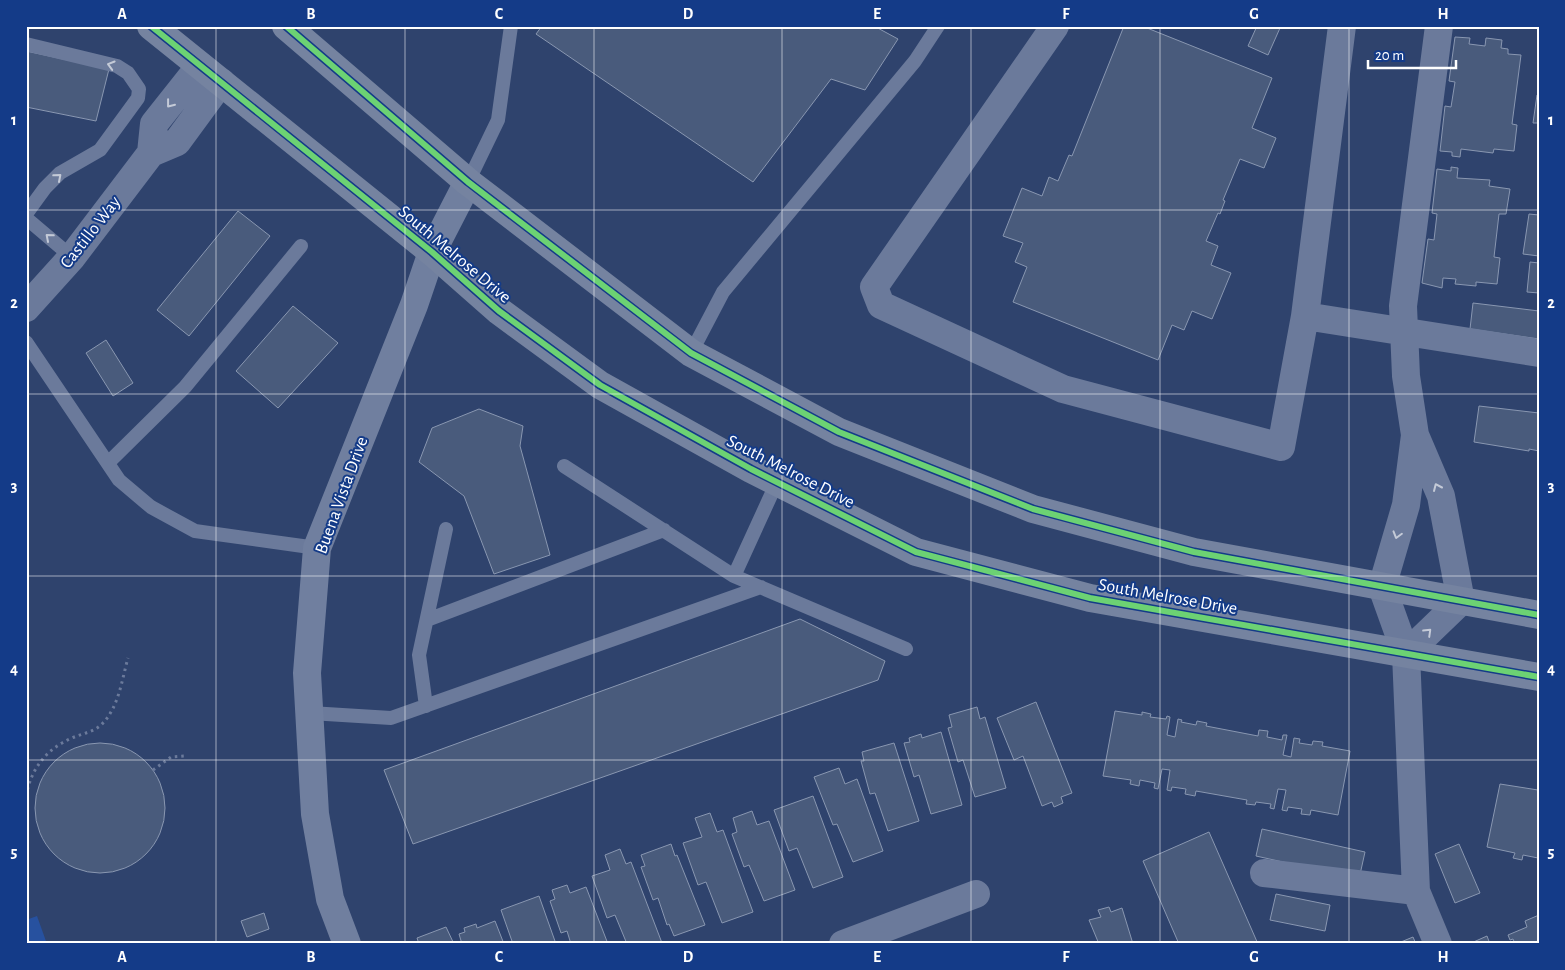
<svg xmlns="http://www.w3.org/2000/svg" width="1565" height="970" font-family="'Alegreya Sans',sans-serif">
	<rect width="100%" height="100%" fill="#2f436d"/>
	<path fill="#27519f" d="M37,916L47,944H26V920Z"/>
	<path fill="#495b7c" stroke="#8997b1" d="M542,26H874L898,39L865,90L831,79L753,182L536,34Z
		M1124,26H1142L1272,78L1252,128L1276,138L1264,168L1240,159L1223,200L1225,201L1220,214L1218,213L1206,241L1218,246L1211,265L1231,273L1212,319L1192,311L1184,330L1172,325L1158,360L1013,302L1027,267L1015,262L1023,243L1003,236L1022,188L1042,196L1049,177L1058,181L1069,155L1072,156Z
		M1257,26L1280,28L1268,55L1248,46Z
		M1455,37L1470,38L1469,44L1485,46L1486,38L1502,40L1501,48L1508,49V54L1521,55L1512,124L1517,125L1514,151L1494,149L1493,153L1461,149L1460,157L1452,156V152L1440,151L1445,106L1451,107L1455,82L1449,81Z
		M26,51L109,69L96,121L26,107Z
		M1537,95H1539V123H1533Z
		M1451,167L1458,168L1457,178L1490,180L1489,186L1510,189L1506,214H1499L1494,257L1500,258L1497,284L1476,282V286L1455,284L1456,279L1443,278L1442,288L1422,283L1428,239L1434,240L1437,214L1432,213L1437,169L1451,171Z
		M238,211L270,236L189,336L157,310Z
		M1529,214L1539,215V256L1523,254Z
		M1530,262L1539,263V293L1527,292Z
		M1473,303L1539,311V339L1470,329Z
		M293,306L338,343L278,408L236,371Z
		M106,340L133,383L113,396L86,353Z
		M1479,406L1539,413V451L1529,449V451L1474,442Z
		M479,409L523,426L520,446L550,555L494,574L464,496L419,462L432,428Z
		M800,619L885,661L878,680L413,844L384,770Z
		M1036,702L1072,793L1061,797L1063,803L1054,807L1052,802L1042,806L1023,756L1014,760L997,718Z
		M977,707L980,719L985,717L1006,788L975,797L963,760L958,762L948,728L952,727L949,715Z
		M1115,711L1142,715V712L1151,714L1150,717L1166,719L1167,716L1170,717L1167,735L1175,737L1178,719L1182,720L1181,722L1196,725L1197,721L1207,723L1206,726L1258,736L1259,730L1268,731L1267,737L1282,740L1283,735H1287L1283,755L1291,757L1294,738L1300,739L1299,743L1312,745L1313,741L1323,742L1322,746L1350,751L1338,815L1311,810L1310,815L1301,814L1302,809L1288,807L1287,811L1282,810L1286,790L1278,789L1274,809L1270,808L1271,804L1256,802L1255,805L1246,804L1247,800L1196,791L1195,796L1185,794L1186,789L1172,787L1171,791L1167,790L1170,770L1162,769L1158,789L1154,788L1155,783L1140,780L1139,786L1130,784L1131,780L1103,776Z
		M941,732L962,805L931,814L919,775L914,777L904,743L910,742L909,738L921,734L922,738Z
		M35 808a65 65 0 1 1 130 0a65 65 0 1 1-130 0Z
		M894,743L919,821L888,831L875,793L870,794L861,761H864L862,752Z
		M839,768L845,784L857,779L883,851L853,862L837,824L833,825L814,777Z
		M1500,784L1538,790L1539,863L1538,858L1523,855L1522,860L1513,858L1515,853L1487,847Z
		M813,796L843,877L813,888L797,848L789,851L774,810Z
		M752,811L757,825L769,821L795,890L764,901L749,865L744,867L732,834L737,832L733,818Z
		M710,813L717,832L723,830L753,912L722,923L706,882L698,885L683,843L702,837L695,818Z
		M1262,829L1365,852L1359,879L1256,856Z
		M1209,832L1258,944H1179L1143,861Z
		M671,844L675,856L677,855L705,925L674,936L669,924L667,925L658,898L653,900L641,867L645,866L641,855Z
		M1459,844L1480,893L1455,903L1435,854Z
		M620,849L626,864L631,862L662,943L627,944L615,915L607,918L592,876L610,870L605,855Z
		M567,885L570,893L586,887L608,944H571L567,931L561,933L550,901L555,899L552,890Z
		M1276,894L1330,905L1325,931L1270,920Z
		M539,896L556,944H513L501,910Z
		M1109,907L1111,912L1122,908L1133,944H1099L1089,920L1101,917L1098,910Z
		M264,913L269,929L247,937L241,921Z
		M1539,915V944H1515L1513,939L1510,940L1508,935L1527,927L1525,921Z
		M495,921L504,944H462L459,934L465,932L464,928L476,924L477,928Z
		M446,927L454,944H419L417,938Z
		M1487,936L1490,944H1469Z
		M1413,937L1416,944H1396Z"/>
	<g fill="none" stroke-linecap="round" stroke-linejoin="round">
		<path stroke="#6b7a9b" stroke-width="3" stroke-dasharray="2.5 4" stroke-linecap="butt" d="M153,770L171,757L185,756
			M26,796C31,769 46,749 72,738C83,733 95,732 103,723C119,706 122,679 128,658"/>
		<path stroke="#6b7a9b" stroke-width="14" d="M26,44L117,66L128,73L139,89L138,98L100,150L60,173L45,188L26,214
			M468,182L498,120L511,26
			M26,218L72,257
			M26,342L119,480L151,507L195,531L317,548
			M691,353L723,292L915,61L938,26
			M108,463L185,387L301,246
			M564,466L734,576
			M777,482L734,576L906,649
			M427,620L664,530
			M426,706L419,655L446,529
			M310,713L391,718L761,587"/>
		<path stroke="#6b7a9b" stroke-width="28" d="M1055,26L874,287L881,305L1063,389L1281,447L1305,316L1342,26
			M151,153L154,124L200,66
			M26,308L72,257L151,153L177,142L221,82
			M1305,316L1539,353
			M1415,435L1441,496L1461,601L1406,654L1382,587L1406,505L1415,435L1406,376L1403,306L1439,26
			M1406,654L1416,891L1438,944
			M1264,873L1416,891
			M843,944L976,894"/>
		<path stroke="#707f9f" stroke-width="28" d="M347,944L330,899L315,814L307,673L317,548L414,305L432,252L468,182"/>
		<path stroke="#7583a0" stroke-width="28" d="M151,26L432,252L499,311L600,385L751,469L916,552L1090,598L1539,677
			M286,26L468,182L691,353L839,432L1033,509L1194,552L1539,615"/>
		<defs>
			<path id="cycleway" d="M151,26L432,252L499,311L600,385L751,469L916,552L1090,598L1539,677
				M286,26L468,182L691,353L839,432L1033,509L1194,552L1539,615"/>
		</defs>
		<use href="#cycleway" stroke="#143b88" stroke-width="9"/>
		<use href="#cycleway" stroke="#6cd273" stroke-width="6"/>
	</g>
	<defs><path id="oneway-chevron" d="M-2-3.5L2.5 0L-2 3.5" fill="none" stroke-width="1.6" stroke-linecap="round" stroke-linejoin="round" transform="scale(1.25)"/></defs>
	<g stroke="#c4cad7">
		<use href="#oneway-chevron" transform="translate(111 65) rotate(-164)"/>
		<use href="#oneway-chevron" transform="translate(170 104) rotate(128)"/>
		<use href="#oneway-chevron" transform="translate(58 177) rotate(-41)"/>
		<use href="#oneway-chevron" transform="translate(49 237) rotate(-139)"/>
		<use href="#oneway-chevron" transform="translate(1437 487) rotate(-114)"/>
		<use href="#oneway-chevron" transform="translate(1397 535) rotate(106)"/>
		<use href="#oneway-chevron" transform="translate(1428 632) rotate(-44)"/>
	</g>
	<path fill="none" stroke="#fff" stroke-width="1" stroke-opacity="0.55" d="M216,26V944M405,26V944M594,26V944M782,26V944M971,26V944M1160,26V944M1349,26V944M26,210H1539M26,394H1539M26,576H1539M26,760H1539"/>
	<g text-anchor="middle" stroke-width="4" stroke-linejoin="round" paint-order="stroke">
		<g font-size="18" fill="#fff" stroke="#143b88">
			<text transform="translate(90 232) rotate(-52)" y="6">Castillo Way</text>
			<text transform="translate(455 254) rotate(40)" y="6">South Melrose Drive</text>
			<text transform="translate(791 471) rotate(27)" y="6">South Melrose Drive</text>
			<text transform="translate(341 495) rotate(-70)" y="6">Buena Vista Drive</text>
			<text transform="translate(1168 596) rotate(10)" y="6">South Melrose Drive</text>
		</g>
	</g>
	<rect width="1565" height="970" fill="none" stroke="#143b88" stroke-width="55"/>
	<path d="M1368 60v8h88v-8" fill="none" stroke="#ffffff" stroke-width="2.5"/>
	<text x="1375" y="60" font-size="15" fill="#ffffff" stroke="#143b88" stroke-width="4" paint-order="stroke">20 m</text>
	<rect x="28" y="28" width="1510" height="914" fill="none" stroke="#fff" stroke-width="2"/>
	<g font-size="16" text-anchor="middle" font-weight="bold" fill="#fff">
		<text x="122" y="19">A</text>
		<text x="311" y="19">B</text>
		<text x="499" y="19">C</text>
		<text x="688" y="19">D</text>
		<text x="877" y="19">E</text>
		<text x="1066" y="19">F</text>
		<text x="1254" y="19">G</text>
		<text x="1443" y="19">H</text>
		<text x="14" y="125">1</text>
		<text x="1551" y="125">1</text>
		<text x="14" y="308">2</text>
		<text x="1551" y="308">2</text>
		<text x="14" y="491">3</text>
		<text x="1551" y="491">3</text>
		<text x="14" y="674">4</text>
		<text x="1551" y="674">4</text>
		<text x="14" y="857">5</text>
		<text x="1551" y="857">5</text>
		<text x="122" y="962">A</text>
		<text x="311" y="962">B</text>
		<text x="499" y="962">C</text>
		<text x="688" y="962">D</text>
		<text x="877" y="962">E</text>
		<text x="1066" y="962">F</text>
		<text x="1254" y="962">G</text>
		<text x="1443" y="962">H</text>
	</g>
</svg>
